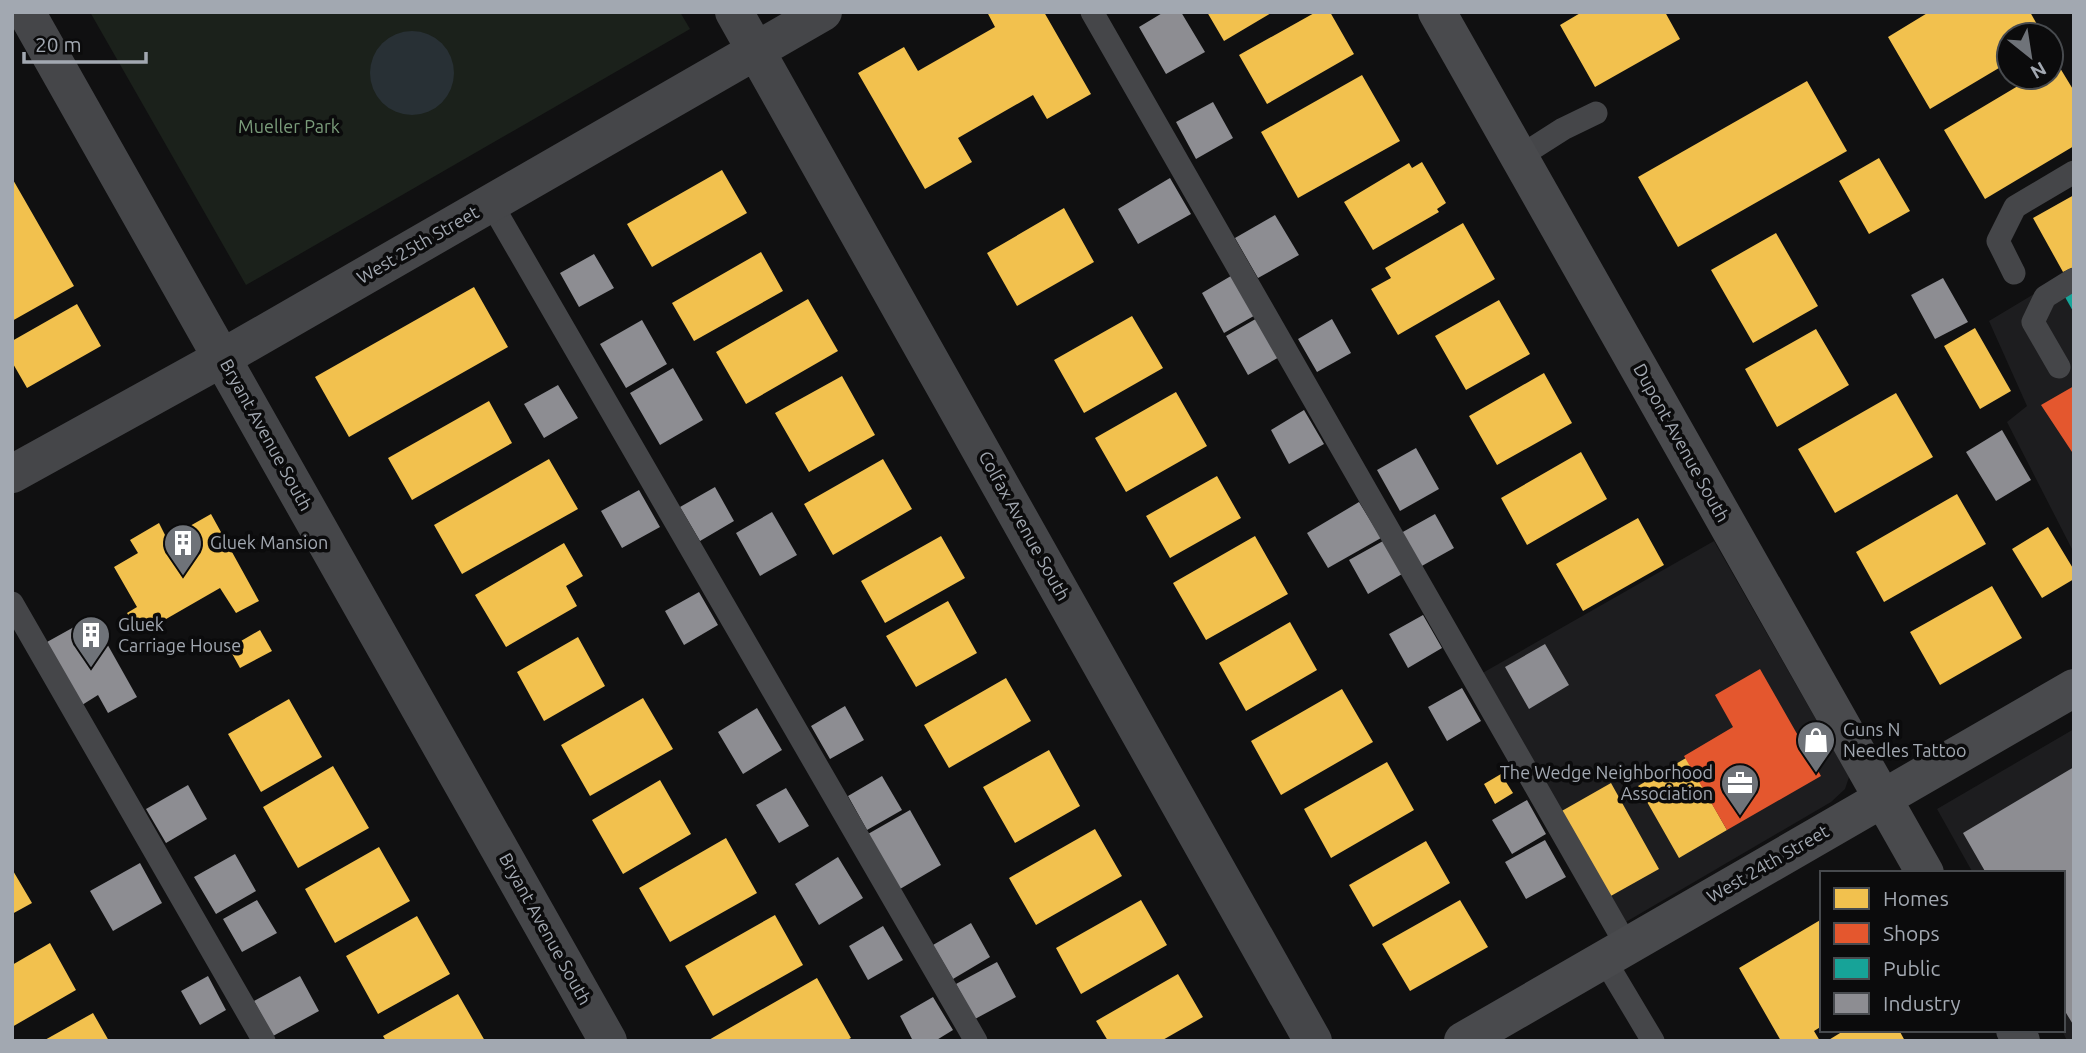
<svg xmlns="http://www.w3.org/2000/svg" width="2086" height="1053" font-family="Ubuntu,sans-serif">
	<rect width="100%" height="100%" fill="#101011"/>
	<path fill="#1d1d1f" d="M2074,270V553L2007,422L2027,406L1989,321Z
		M1714,541L1849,777L1845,789L1831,802L1607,933L1465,683Z
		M2074,729V1041H2067L2062,1030L2063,873H1973L1937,809Z"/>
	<path fill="#1b211b" d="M90,12H680L690,29L246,285Z"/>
	<path fill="#283035" d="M370 73a42 42 0 1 1 84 0a42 42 0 1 1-84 0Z"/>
	<path fill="#f2c14e" d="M987,12H1044L1091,94L1047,119L1033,95L958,138L972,162L925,189L858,73L904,47L918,71L995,27Z
		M1207,12H1273L1224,41Z
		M1316,12H1330L1354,54L1267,104L1239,55Z
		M1582,12H1665L1680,39L1595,87L1560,25Z
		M1929,12H2030L2043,35H2009V62L1930,109L1888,37Z
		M2057,63L2074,91V146L1985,199L1944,130L2033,77H2051V67Z
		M1362,75L1400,141L1298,198L1261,132Z
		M1807,81L1847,151L1678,247L1638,177Z
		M1879,158L1910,211L1869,234L1839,181Z
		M1422,162L1446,203L1437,209L1439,212L1373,250L1344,202L1409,163L1412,168Z
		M722,170L747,213L652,267L627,224Z
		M12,178L74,286L12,321Z
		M2074,195V267L2063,272L2033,218Z
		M1064,208L1094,262L1017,306L987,253Z
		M1463,223L1495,279L1398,335L1371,289L1391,278L1385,268Z
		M1776,233L1818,306L1753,343L1711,270Z
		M761,252L783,291L694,341L672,303Z
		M474,287L508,347L349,437L315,377Z
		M808,299L838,351L746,404L716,352Z
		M1499,300L1530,354L1466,390L1435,336Z
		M77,304L101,346L27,388L12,362V341Z
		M1132,316L1163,368L1084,413L1054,360Z
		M1975,328L2011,391L1980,409L1944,346Z
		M1816,329L1849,385L1777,427L1745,369Z
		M1544,373L1572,423L1497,465L1469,416Z
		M842,376L875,435L809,472L775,413Z
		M1176,392L1207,446L1126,492L1095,438Z
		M1896,393L1933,457L1835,513L1798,449Z
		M489,401L512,443L412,500L388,458Z
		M1581,452L1607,499L1527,545L1501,498Z
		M549,459L578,509L462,574L434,525Z
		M883,459L912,509L833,555L804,504Z
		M1217,476L1241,518L1170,558L1146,516Z
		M1957,494L1986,544L1884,602L1856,552Z
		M211,514L259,601L236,613L220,588L140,634L127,613L137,607L114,567L138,553L130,540L159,523L167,539Z
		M1638,518L1664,565L1583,611L1556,564Z
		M2048,527L2074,570V579L2042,598L2012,549Z
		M941,536L965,578L885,623L861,581Z
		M1255,536L1288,594L1206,640L1173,583Z
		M564,543L583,576L566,586L577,606L506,647L475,595Z
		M1992,586L2022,638L1940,685L1910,632Z
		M948,601L977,653L916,687L886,636Z
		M1290,622L1317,670L1246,711L1219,663Z
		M260,630L272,651L240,668L229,648Z
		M578,637L605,686L544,721L517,672Z
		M1006,678L1031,721L949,768L924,725Z
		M1342,689L1373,742L1281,795L1251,741Z
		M643,698L673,749L590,796L561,745Z
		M289,699L322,757L261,792L228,734Z
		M1049,750L1080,806L1015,843L983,787Z
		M1686,758L1727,830L1679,858L1638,786Z
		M1387,762L1414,810L1331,858L1304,809Z
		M333,766L369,828L298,868L263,807Z
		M1501,774L1513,793L1495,804L1484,784Z
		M660,780L691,834L623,874L592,820Z
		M1611,783L1659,869L1609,897L1560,812Z
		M1095,829L1122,876L1036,925L1009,878Z
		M726,838L757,893L670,942L639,888Z
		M1426,841L1450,883L1373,927L1349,885Z
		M379,847L410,901L335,943L305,889Z
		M12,869L32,903L12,914Z
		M1141,900L1167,945L1081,994L1056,948Z
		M1460,900L1488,947L1410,991L1382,944Z
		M775,915L803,965L713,1016L685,966Z
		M417,916L450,974L378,1014L346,956Z
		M1822,919V1026L1814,1031L1820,1041H1781L1739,968Z
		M50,943L76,990L12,1027V965Z
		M1178,974L1203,1017L1161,1041H1108L1096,1021Z
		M817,978L851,1038L845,1041H707Z
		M458,994L485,1041H386L383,1036Z
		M93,1013L109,1041H43Z
		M1845,1030H1899L1905,1041H1827Z"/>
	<path fill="#e4572e" d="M2074,386V455L2041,405Z
		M1760,669L1821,776L1727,830L1684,756L1733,727L1715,695Z"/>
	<path fill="#17a398" d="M2074,292V313L2065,297Z"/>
	<path fill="#8d8d92" d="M1164,12H1181L1205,52L1166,74L1139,27Z
		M1213,102L1233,138L1196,159L1176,122Z
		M1170,178L1191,214L1138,244L1118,209Z
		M1275,215L1299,255L1258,278L1235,238Z
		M594,254L614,288L579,307L560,273Z
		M1236,273L1259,313L1224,333L1202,293Z
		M1943,278L1968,322L1935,339L1911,295Z
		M1259,317L1281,356L1248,375L1226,336Z
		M1332,319L1351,353L1317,372L1298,339Z
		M642,320L667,364L626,388L600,344Z
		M673,368L703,420L660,445L630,393Z
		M558,385L578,418L544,438L524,404Z
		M1304,410L1324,444L1289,464L1271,430Z
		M2002,430L2031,480L1996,501L1966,452Z
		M1416,448L1439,489L1400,511L1377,470Z
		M715,487L734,521L700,541L680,507Z
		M639,490L660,527L622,548L601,511Z
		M1359,502L1381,538L1328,568L1307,533Z
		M772,512L797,555L760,576L736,533Z
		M1435,514L1454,548L1420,567L1401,533Z
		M1383,541L1402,574L1368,594L1349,560Z
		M699,592L718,625L684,645L665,611Z
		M1423,615L1442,648L1408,668L1389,634Z
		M92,617L137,697L108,713L98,695L82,705L47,642Z
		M1545,644L1569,685L1529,709L1505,667Z
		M1462,688L1481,721L1447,741L1428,707Z
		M845,706L864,740L830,759L811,726Z
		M757,708L782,750L743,774L718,732Z
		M2074,767V1026L2063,1008V873H1986L1963,833Z
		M882,776L902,810L867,830L848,796Z
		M188,785L207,819L166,843L146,809Z
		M786,788L809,826L779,843L756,805Z
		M1527,800L1546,834L1512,854L1492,820Z
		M910,810L941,865L900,889L868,834Z
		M1545,840L1566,877L1526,899L1505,862Z
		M235,854L256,891L216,914L194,877Z
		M838,857L863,898L819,925L795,884Z
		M140,863L162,903L113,931L90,891Z
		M257,900L277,933L242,952L223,919Z
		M971,923L990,957L953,979L933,945Z
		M883,926L903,960L868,980L849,946Z
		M997,962L1016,997L975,1019L956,984Z
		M208,976L226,1010L200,1025L181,991Z
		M300,976L319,1011L273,1036L254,1001Z
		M933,997L953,1030L935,1041H913L900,1016Z"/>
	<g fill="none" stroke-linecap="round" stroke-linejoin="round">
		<path stroke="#454649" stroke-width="23" d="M1092,12L1627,946
			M1519,157L1563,129L1596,113
			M491,203L976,1041
			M2014,273L1998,241L2015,207L2074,172
			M2059,367L2033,322L2045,297L2074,279
			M12,603L264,1041
			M1604,959L1653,1041"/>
		<path stroke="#454649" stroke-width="38" d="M26,12L608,1041
			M734,12L1313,1041
			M12,474L222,358L823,12"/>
		<path stroke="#494a4d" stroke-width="38" d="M1437,12L1925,873
			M2015,1030L2021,1041
			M1463,1041L2074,688"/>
	</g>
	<defs>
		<symbol id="building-pin" viewBox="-11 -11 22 30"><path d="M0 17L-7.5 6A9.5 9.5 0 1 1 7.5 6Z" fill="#6f7379" stroke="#0b0b0c"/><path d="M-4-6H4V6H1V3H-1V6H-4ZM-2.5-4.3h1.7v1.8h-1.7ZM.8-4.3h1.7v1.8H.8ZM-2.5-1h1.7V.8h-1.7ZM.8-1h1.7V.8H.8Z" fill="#fff"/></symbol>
		<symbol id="shop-pin" viewBox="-11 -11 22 30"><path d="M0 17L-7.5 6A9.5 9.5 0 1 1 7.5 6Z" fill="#6f7379" stroke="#0b0b0c"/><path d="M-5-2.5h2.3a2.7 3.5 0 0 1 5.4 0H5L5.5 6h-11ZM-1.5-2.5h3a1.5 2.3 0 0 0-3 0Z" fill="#fff"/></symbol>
		<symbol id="office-pin" viewBox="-11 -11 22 30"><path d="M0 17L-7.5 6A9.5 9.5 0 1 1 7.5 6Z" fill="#6f7379" stroke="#0b0b0c"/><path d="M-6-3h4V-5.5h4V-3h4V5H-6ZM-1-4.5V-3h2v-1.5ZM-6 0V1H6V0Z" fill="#fff"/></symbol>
	</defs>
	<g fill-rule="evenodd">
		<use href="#building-pin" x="161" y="521" width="44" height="60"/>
		<use href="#building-pin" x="69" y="613" width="44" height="60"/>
		<use href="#shop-pin" x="1794" y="718" width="44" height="60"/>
		<use href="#office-pin" x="1718" y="761" width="44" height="60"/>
	</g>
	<g text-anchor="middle" stroke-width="7" stroke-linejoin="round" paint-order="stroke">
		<g font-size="18" fill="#7a9c7a" stroke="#0b0b0c">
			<text x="289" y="133">Mueller Park</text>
		</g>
		<g font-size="18" fill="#a2a8b1" stroke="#0b0b0c">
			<text transform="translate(418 245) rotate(-30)" y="6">West 25th Street</text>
			<text transform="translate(266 435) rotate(61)" y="6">Bryant Avenue South</text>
			<text transform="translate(1681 443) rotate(61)" y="6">Dupont Avenue South</text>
			<text transform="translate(1024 526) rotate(61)" y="6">Colfax Avenue South</text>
			<text transform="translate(1768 864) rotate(-30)" y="6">West 24th Street</text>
			<text transform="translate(545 929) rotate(61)" y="6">Bryant Avenue South</text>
		</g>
		<g font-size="18" fill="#a2a8b1" stroke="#0b0b0c" text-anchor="start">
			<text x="210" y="549">Gluek Mansion</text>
			<text x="118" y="631">Gluek<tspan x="118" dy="21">Carriage House</tspan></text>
			<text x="1843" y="736">Guns N<tspan x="1843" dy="21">Needles Tattoo</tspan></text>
			<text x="1713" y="779" text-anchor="end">The Wedge Neighborhood<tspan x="1713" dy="21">Association</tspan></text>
		</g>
	</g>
	<rect width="2086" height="1053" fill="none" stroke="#a2a8b1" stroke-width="28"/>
	<rect x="1820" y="871" width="245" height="161" fill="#0b0b0c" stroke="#474a4e" stroke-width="2"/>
	<rect x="1834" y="888" width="35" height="21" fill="#f2c14e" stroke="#474a4e" stroke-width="2"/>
	<text x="1883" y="906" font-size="21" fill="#a2a8b1">Homes</text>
	<rect x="1834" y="923" width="35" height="21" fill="#e4572e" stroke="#474a4e" stroke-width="2"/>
	<text x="1883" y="941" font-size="21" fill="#a2a8b1">Shops</text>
	<rect x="1834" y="958" width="35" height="21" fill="#17a398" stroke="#474a4e" stroke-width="2"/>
	<text x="1883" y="976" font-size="21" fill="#a2a8b1">Public</text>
	<rect x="1834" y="993" width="35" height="21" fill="#8d8d92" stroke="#474a4e" stroke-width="2"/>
	<text x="1883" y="1011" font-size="21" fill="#a2a8b1">Industry</text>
	<g transform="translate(2030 56) rotate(150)"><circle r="33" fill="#0b0b0c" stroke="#474a4e" stroke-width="2"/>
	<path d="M0-5L12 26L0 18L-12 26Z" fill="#6f7379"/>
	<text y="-10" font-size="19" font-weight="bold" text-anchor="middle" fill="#a2a8b1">N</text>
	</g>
	<path d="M24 52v10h122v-10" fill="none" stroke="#a2a8b1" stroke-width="3.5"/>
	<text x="35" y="52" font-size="21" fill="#a2a8b1" stroke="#0b0b0c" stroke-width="5" paint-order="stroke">20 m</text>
</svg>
